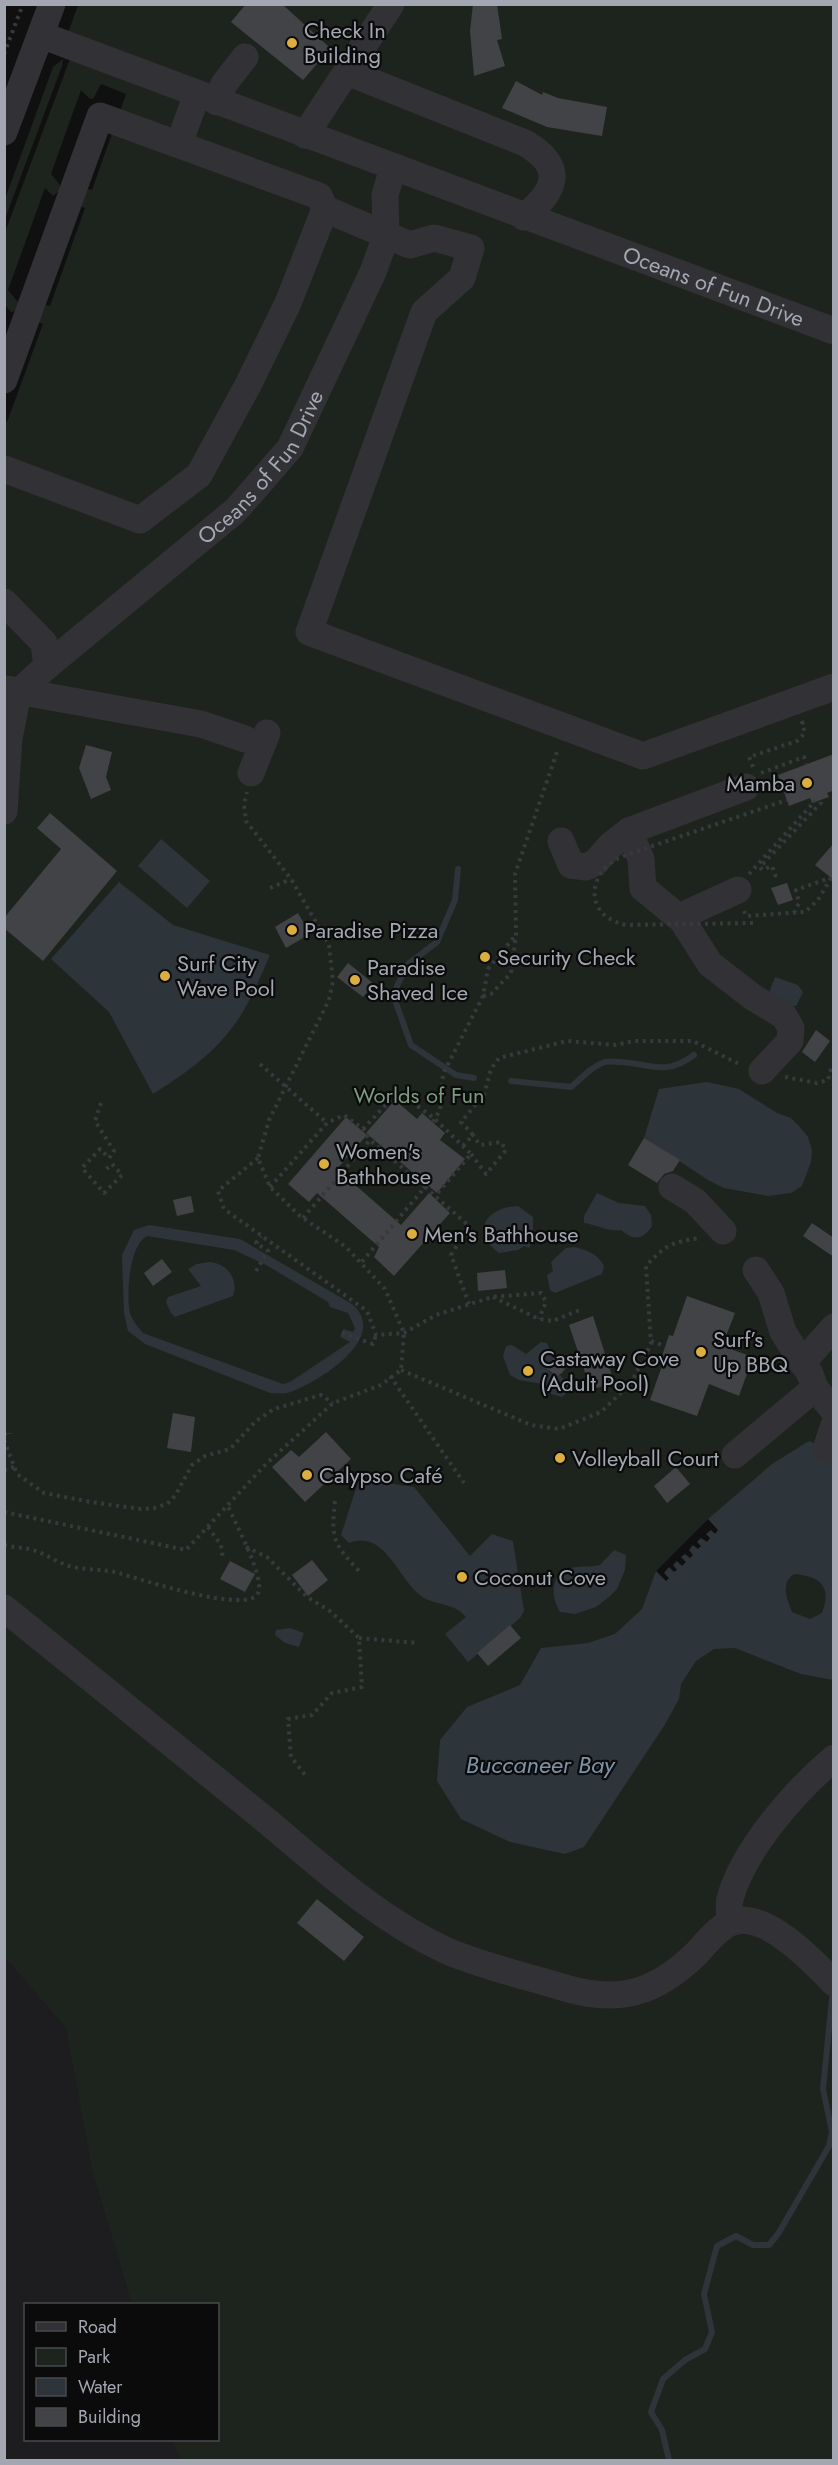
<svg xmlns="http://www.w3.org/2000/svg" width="838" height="2465" font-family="Jost,sans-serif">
	<rect width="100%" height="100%" fill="#101011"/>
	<path fill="#1d1c1e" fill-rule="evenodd" d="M4,1890L536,2460H5ZM26,2304H218V2440H26Z"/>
	<path fill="#1d241e" d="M78,5H833V2460H181L172,2440H218V2304H132L92,2169L66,2028L4,1956L5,422H7L43,324L37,321L43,304L50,306L85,208L78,205L85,188L92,190L126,94L101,84L93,99L89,98L81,90L51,174L60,185V190L53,196L45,188L8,290L18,302L15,311L11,312L5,305L4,235L70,59L68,33Z
		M63,59L62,66L5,219V199L53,67Z"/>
	<path fill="#2d343a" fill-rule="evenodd" d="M161,839L210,881L187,908L138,866Z
		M119,882L173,925L270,955C259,980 248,1008 231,1029C211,1056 181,1076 153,1094L109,1012L51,959Z
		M775,977L798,985L803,992L796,1006H789L768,995Z
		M707,1082L739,1089L777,1113L791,1118L799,1126L808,1137L812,1150L811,1162L802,1186L791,1193L768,1196L724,1188L708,1180L644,1138L659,1089Z
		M597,1193L619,1203L645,1206L651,1215L652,1226C643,1240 634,1241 621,1230C607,1232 598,1225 584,1223V1216Z
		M518,1206L533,1217V1234L528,1240L531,1244L529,1248L524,1246L518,1250L499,1253C469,1232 487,1207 518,1206Z
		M149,1225L240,1239L352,1304C390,1337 321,1380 293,1391C285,1395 278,1393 270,1393L145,1344L128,1331L124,1313L122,1255L134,1230ZM147,1236L234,1250L266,1265L328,1302L330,1307L348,1313L355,1328L353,1332L343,1329L340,1337L350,1342L290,1382L283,1384L143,1333C138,1327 132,1320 130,1313C126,1295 129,1245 147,1236Z
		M575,1247C588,1251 597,1253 604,1266L602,1274L555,1293L550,1290L547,1275L553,1271L551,1262L566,1248Z
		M209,1262C227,1263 239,1279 233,1296L175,1317L171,1313L166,1302L168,1297L201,1286L188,1269L197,1264Z
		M541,1342L547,1343L554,1358L548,1363L549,1372L560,1375L569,1384L566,1394L562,1397L551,1394L542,1384L519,1380L510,1375L503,1356L506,1346L512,1345L526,1354Z
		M809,1441L833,1453V1680L801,1674L735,1648L714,1649L696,1661L681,1684L679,1699L664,1726L584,1847L565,1854L510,1842L461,1819L437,1781L440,1740L467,1707L520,1685L541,1648L588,1643L615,1634L642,1609L656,1571L708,1519L772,1464ZM794,1574C821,1576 832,1587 822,1613L810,1619L792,1612C787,1598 780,1584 794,1574Z
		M359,1479L414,1487L470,1556L492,1534L513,1541L524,1611L520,1618L468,1662L445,1634L466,1617C454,1602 435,1606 421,1596C397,1578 385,1529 349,1543L341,1535Z
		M614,1550L626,1555L625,1570L617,1589L609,1597L596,1607L575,1614L560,1612C551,1597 549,1574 571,1568C580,1565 590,1568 600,1565Z
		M290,1628L304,1633L299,1647L285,1643L275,1635L276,1630Z"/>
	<path fill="#101011" d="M708,1519L718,1530L715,1534L711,1530L706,1534L710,1538L707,1542L701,1538L697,1542L701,1546L698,1549L693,1545L689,1550L693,1555L690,1558L685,1554L681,1557L686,1562L682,1566L677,1561L673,1565L677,1570L674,1572L669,1567L664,1573L669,1578L666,1581L656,1571Z"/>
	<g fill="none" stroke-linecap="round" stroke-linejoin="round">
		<path stroke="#2d343a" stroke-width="6" d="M458,869L455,900L437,942L408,964L397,986L395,1000L411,1045L456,1075L474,1078
			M511,1081L571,1087C581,1079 592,1066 605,1062C609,1061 615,1062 619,1062C650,1063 665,1077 694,1055
			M669,2460L662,2430L651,2412L663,2379L685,2360L705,2349L712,2332L704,2294L717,2246L736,2236L753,2245H769L778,2234L829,2146L832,2132L823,2089L833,1989"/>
	</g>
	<path fill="#424347" d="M246,4H282L328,46L326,49L329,50L303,80L231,22Z
		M473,4H497L502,39L497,40L505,66L474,76L470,31Z
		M516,81L542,95L543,92L558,98L607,107L602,136L547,127L502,108Z
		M86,745L112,752L106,777L111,790L91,799L79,768Z
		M834,754V790L827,793L829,797L812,803L810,798L789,806L778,775Z
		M50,813L117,871L43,961L4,928V918L61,849L37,828Z
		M834,843V880L815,865Z
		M787,883L793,900L778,905L771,888Z
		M298,913L310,934L286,948L275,927Z
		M348,963L374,984L363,997L337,977Z
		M816,1030L830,1041L815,1062L802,1052Z
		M395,1100L417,1119L422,1113L445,1133L440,1140L465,1159L437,1193L366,1133Z
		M346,1117L367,1135L337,1169L401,1225L429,1193L450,1213L394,1276L374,1257L379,1247L317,1193L309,1202L288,1184Z
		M644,1138L680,1160L673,1171L664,1174L657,1183L628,1165Z
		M191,1196L194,1212L177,1216L173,1200Z
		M812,1223L834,1238V1257L803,1236Z
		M162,1259L172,1272L153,1286L144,1273Z
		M505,1270L507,1288L478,1291L477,1273Z
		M687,1296L735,1313L722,1346L753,1357L739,1396L709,1384L697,1416L650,1400L664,1360L661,1359L669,1335L673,1336Z
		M593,1316L614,1382L591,1390L569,1325Z
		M554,1358L570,1362L562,1373L557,1376L547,1369L548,1363Z
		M173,1413L195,1417L191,1452L167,1448Z
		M326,1432L351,1459L305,1502L272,1467L291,1450L299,1457Z
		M676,1467L690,1484L667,1503L654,1486Z
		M312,1560L328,1580L308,1596L292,1575Z
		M230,1561L255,1574L245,1592L220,1579Z
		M510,1625L521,1638L488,1666L477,1653Z
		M317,1899L364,1937L344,1961L297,1923Z"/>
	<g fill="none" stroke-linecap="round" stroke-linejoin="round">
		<path stroke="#38393d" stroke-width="4" stroke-dasharray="3 4.5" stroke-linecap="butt" d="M4,54L23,4
			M753,767L749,757L797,741L805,733L802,723L805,722
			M761,773L804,757L806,764
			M749,874L815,801
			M776,877L772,866L762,870L760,867L821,803L820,800
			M270,888L291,879
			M744,911L746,916L805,912L818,900L834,873
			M794,913L799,903L796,890L830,878
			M483,996L491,994L511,973L516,936L515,874L558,749
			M260,1064L327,1123
			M785,1077L817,1083L828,1080L832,1065
			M101,1103L95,1121L114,1151L109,1158L100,1149L82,1168L104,1193L122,1175L112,1164L104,1171
			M433,1122L440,1110L443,1074L483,996L488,969L515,936
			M363,1129L398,1092L435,1119L471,1154L435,1196
			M463,1146L473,1135L461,1122L484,1095L491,1069L499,1058L567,1041L615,1045L634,1041H693L741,1065
			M471,1154L486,1174L506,1150L501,1142L480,1145L473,1135
			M258,1158L218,1191L224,1209L367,1311L376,1335L404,1333L436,1315L492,1297L541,1293L546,1302L539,1319
			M270,1187L327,1123L344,1115L363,1129L370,1140
			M425,1187L469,1226L451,1255L469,1304
			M303,1218L370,1140L425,1187L361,1263
			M256,1271L268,1251L256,1243L261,1236
			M493,1297L539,1319L553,1321L582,1309
			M342,1333L373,1344L376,1335
			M651,1341L665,1346
			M401,1370L531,1425L559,1429L601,1412L631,1383L651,1344L646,1266C665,1245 672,1242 700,1238
			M390,1376L464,1483
			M4,1434L10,1432V1434
			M4,1440L17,1474L44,1493L91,1502L141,1509L154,1508L167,1504L175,1496L192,1465L205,1456L230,1449L256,1421L274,1409L321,1395L333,1403
			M4,1470L14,1467
			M335,1501C331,1539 333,1543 359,1571
			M4,1512L186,1550L266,1464L333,1403L381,1385L401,1370L404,1333L385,1289L346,1247L300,1216L270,1187L258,1158L269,1120L329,1000L333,981L329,945L291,879L246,821L244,804L247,792
			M208,1527L221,1545L223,1559
			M4,1545C15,1548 26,1547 36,1551C49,1556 60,1564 73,1567C88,1570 104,1569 119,1573C139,1579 249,1615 258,1593C265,1577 235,1523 227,1504
			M246,1547L267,1557L307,1597L330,1611L359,1638L362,1687L332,1693L312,1715L288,1719L291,1757L306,1776
			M359,1638L417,1643"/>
		<g stroke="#323236" stroke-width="27">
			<path id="s1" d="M41,35L834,331"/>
			<path d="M347,72L525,143C566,167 556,191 524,217"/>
			<path d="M217,102L224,84L245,57"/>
			<path d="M4,132L52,4"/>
			<path d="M305,135L391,4"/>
			<path d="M179,144L197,94"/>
			<path d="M325,209L410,245L434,238L471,248L462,278L424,312L309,632L643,756L834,687"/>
			<path d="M4,380L100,116L319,196L325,209L288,303L248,385L199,475L140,520L4,469"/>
			<path d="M4,602L44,643L47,666"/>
			<path d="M6,689L201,724L245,739"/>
			<path id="s2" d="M18,693L47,666L236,510L290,448L373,272L386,236L385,195L393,168"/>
			<path d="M251,773L267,733"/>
			<path d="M4,811L9,738L18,693"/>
			<path d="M629,831L641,859L643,888L682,920L710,964L754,998L784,1016L791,1028L790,1041L762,1071"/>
			<path d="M561,841L571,865L586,867L596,862L611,845L629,831L746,787"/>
			<path d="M679,917L738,890"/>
			<path d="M672,1187L695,1201L723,1231"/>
			<path d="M756,1270L771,1293L783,1332L810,1374L815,1388L834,1411"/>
			<path d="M802,1363L834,1327"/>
			<path d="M826,1449L834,1425"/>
			<path d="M735,1455L815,1388"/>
			<path d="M4,1608C90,1678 176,1748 262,1817C320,1865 376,1918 445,1950C478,1965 529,1977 565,1988C620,2004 656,1993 697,1953C706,1943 718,1928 730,1923C763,1908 813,1961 834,1983"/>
			<path d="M730,1922C730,1915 728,1906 730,1899C743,1850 795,1791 834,1758"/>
		</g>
		<path stroke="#38393d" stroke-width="4" stroke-dasharray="3 4.5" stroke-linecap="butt" d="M753,923L626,925C583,916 586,872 623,856L787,800"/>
	</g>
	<g fill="#dbae3f" stroke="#0b0b0c" stroke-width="2">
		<circle cx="292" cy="43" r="6"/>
		<circle cx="807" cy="783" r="6"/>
		<circle cx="292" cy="930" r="6"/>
		<circle cx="485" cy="957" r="6"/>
		<circle cx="165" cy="976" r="6"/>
		<circle cx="355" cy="980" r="6"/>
		<circle cx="324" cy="1164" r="6"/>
		<circle cx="412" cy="1234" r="6"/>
		<circle cx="701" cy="1352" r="6"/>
		<circle cx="528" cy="1371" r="6"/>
		<circle cx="560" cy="1458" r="6"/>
		<circle cx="307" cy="1475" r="6"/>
		<circle cx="462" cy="1577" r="6"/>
	</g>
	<g text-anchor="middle" stroke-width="4.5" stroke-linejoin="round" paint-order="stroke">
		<g font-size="22" fill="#a3a7b1" stroke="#0b0b0c" text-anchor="start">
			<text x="304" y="38">Check In<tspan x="304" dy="25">Building</tspan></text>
			<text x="795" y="791" text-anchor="end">Mamba</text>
			<text x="304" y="938">Paradise Pizza</text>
			<text x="497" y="965">Security Check</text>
			<text x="177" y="971">Surf City<tspan x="177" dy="25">Wave Pool</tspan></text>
			<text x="367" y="975">Paradise<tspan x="367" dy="25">Shaved Ice</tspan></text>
			<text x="336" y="1159">Women's<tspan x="336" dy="25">Bathhouse</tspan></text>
			<text x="424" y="1242">Men's Bathhouse</text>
			<text x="713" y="1347">Surf’s<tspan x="713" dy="25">Up BBQ</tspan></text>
			<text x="540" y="1366">Castaway Cove<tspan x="540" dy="25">(Adult Pool)</tspan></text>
			<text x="572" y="1466">Volleyball Court</text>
			<text x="319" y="1483">Calypso Café</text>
			<text x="474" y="1585">Coconut Cove</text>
		</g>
		<g font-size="22" fill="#a3a7b1" stroke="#0b0b0c">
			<text dy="8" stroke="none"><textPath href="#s1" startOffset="718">Oceans of Fun Drive</textPath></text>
			<text dy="8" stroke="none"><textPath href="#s2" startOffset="334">Oceans of Fun Drive</textPath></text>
		</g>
		<g font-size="22" fill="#7c9a7f" stroke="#0b0b0c">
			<text x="419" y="1103">Worlds of Fun</text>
		</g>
		<g font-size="24" font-style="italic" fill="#7d92a8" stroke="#0b0b0c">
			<text x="540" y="1773">Buccaneer Bay</text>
		</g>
	</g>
	<rect width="838" height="2465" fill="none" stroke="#a3a7b1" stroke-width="12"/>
	<rect x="24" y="2303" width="195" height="138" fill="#0b0b0c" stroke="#48494e" stroke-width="1.5"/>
	<rect x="36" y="2322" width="30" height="9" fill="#323236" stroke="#48494e" stroke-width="1.5"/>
	<text x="78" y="2333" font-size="18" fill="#a3a7b1">Road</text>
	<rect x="36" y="2348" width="30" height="18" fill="#1d241e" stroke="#48494e" stroke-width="1.5"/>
	<text x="78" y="2363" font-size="18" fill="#a3a7b1">Park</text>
	<rect x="36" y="2378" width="30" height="18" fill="#2d343a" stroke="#48494e" stroke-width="1.5"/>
	<text x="78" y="2393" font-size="18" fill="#a3a7b1">Water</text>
	<rect x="36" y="2408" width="30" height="18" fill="#424347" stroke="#48494e" stroke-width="1.5"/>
	<text x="78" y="2423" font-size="18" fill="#a3a7b1">Building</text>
</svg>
